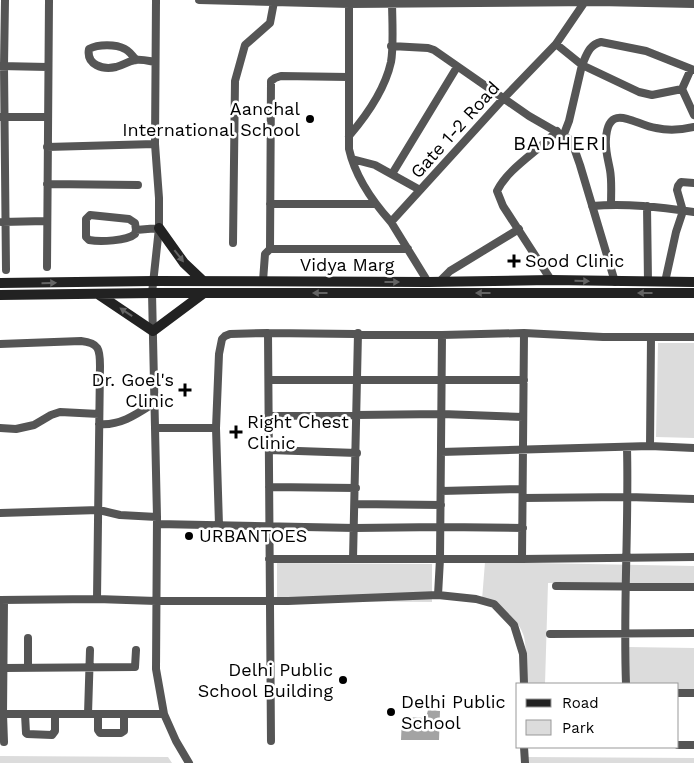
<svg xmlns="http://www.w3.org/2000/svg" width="694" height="763" font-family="'Work Sans',sans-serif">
	<rect width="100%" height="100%" fill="#fff"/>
	<path fill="#dcdcdc" d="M658,343H694V438L656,437Z
		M485,562L694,566V584L548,583L545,684H527C526,673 527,642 523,634C517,616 498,607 482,600Z
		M277,563L432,564V602L277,601Z
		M628,647L694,648V691H678V684H627Z
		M0,756L168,757L172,763H0Z
		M527,757L694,758V763H527Z"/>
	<path fill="#a3a3a3" d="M428,710L440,711L439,740H401L402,717L426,718Z"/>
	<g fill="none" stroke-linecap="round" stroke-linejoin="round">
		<path stroke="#555" stroke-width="8" d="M5,0L4,66L6,270
			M156,0L155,144L159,198V228L152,293L157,517L156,669L164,714L176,741L189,763
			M199,0L349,4L598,2L694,4
			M349,4V149C355,176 373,202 391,222
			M556,44L582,65L569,121L564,134
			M391,46L428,48L434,50L529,116L569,139L573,145L580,165L615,282
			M136,60C133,56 129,51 125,49C116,44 98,44 89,49C86,65 103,70 116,67C123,65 129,61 135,60C142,59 149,61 155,62
			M0,66L48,67
			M691,69L682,89L694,115
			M682,89L652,95L639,92L582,65C587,54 589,45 601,42L646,51L694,70
			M0,117H47
			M349,136C367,115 385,89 391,62C394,45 392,18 392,0
			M47,147L155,144
			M352,159L375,165L420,190
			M392,174L457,67
			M47,184L138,185
			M270,204H375
			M611,205C611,193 612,181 610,170C608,159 605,150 606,139C608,101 635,125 656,128C669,131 681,130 694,127
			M592,206C626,203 660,207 694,212
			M647,206L648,282
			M2,222L46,221
			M136,230L135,223L129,219L90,215L86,219V237L89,240C100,242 127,241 135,234L136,230L159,228
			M233,243L235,81L245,45L270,23L274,2
			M270,249H408
			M47,267L49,0
			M551,280L503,206L497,191C508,168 539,151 557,131
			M263,281L265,254L270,249L271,81L275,78L281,76L348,77
			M428,282L391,222L503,99L556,44L584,3
			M439,282L450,271L519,229
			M665,282L676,232L683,211L677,190L678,186L681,182L694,183
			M268,333L442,335L524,333L603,337H694
			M0,344L81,341C99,343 100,349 100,366L97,599
			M269,380H524
			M269,416L442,414L523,417
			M99,424C120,426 137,414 154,403
			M0,428L16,429L34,425L51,415L60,412L99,414
			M155,428H216
			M650,446L651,338
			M269,450L357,453
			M441,452L650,446L694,448
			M269,487L356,488
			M441,491L522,489
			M523,498L628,497L694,499
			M355,504L441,505
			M0,513L99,510L120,515L157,517
			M157,524L355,528L441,527L523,528
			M219,525L216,428L219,354L222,339L225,336L230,334L268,333L271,741
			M269,559H522L694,557
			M353,559L358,333
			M522,559L524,333
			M556,586L694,587
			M438,595L440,559L442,335
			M0,600L97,599L156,601H288L438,595L476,599L494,604L514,625L523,654L524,684
			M4,600L3,714L4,742
			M550,634L694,633
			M4,668L135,667L136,650
			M28,668V638
			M626,684C623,605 629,527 627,448
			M678,693H694
			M3,714H164
			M25,714L26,733L27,734L52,735L55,731V714
			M88,714L90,650
			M98,714V730L100,733H121L124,731V714
			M678,745H694
			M524,747L525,763"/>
		<path stroke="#222" stroke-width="10" d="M159,228L184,263L203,281
			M0,283L153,281L428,282L551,280L694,282
			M98,294L153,331L204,293
			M0,295L152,293H694"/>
	</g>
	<defs><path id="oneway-solid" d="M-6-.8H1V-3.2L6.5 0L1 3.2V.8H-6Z" transform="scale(1.25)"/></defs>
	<g fill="#646464">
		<use href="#oneway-solid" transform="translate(179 256) rotate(52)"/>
		<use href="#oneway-solid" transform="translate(582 281) rotate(2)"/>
		<use href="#oneway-solid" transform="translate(392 282)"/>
		<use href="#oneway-solid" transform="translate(49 283) rotate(-1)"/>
		<use href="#oneway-solid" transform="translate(320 293) rotate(-180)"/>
		<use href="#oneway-solid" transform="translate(483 293) rotate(-180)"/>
		<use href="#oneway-solid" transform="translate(645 293) rotate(-180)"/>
		<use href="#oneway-solid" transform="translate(126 312) rotate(-146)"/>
	</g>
	<g fill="#000" stroke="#fff" stroke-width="2">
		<circle cx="310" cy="119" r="5"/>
		<path d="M511.5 253.5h5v5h5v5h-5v5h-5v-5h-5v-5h5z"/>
		<path d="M182.5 382.5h5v5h5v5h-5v5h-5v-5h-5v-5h5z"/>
		<path d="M233.5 424.5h5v5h5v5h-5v5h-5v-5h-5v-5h5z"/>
		<circle cx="189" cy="536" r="5"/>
		<circle cx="343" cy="680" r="5"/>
		<circle cx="391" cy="712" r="5"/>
	</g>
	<g text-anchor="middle" stroke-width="5" stroke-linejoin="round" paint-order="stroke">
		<g font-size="18" fill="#000" stroke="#fff" text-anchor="start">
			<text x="300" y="115" text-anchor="end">Aanchal<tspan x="300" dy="21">International School</tspan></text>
			<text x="525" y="267">Sood Clinic</text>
			<text x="174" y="386" text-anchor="end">Dr. Goel's<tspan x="174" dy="21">Clinic</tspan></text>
			<text x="247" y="428">Right Chest<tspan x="247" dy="21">Clinic</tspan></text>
			<text x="199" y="542">URBANTOES</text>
			<text x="333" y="676" text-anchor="end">Delhi Public<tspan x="333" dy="21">School Building</tspan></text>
			<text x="401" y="708">Delhi Public<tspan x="401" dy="21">School</tspan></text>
		</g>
		<g font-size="18" fill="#000" stroke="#fff">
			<text transform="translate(455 130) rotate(-48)" y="6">Gate 1-2 Road</text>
			<text x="347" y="271">Vidya Marg</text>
		</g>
		<g font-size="20" letter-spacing="1" fill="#000" stroke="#fff">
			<text x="560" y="150">BADHERI</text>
		</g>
	</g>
	<rect x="516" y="683" width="162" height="65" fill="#ffffff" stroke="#999999"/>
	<rect x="526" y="699" width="25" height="8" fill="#222222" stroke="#999999"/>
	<text x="562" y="708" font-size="15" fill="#000000">Road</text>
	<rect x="526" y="720" width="25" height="15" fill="#dcdcdc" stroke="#999999"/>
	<text x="562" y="733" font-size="15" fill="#000000">Park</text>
</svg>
